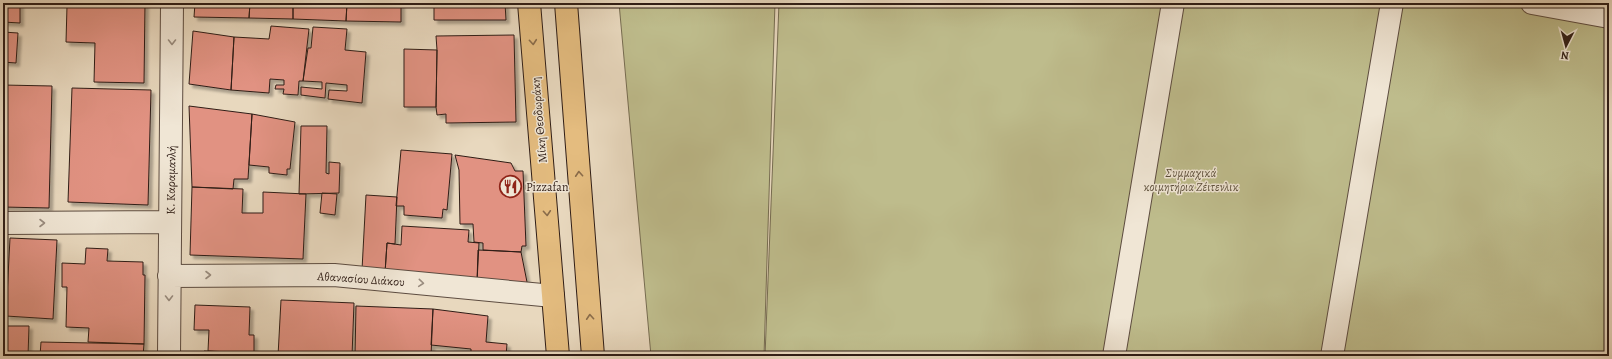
<svg xmlns="http://www.w3.org/2000/svg" width="1612" height="359" font-family="Alegreya,serif">
	<defs>
		<filter id="shadow"><feDropShadow dx="3.5" dy="3.5" stdDeviation="1" flood-color="#0004"/></filter>
	</defs>
	<rect width="100%" height="100%" fill="#e8d8be"/>
	<filter id="stains"><feTurbulence type="fractalNoise" baseFrequency=".005" numOctaves="4"/><feColorMatrix values="0 0 0 0 .2 0 0 0 0 .09 0 0 0 0 .02 0 0 0 .5 -.17"/></filter>
	<radialGradient id="worn" r=".72"><stop offset=".6" stop-color="#630" stop-opacity="0"/><stop offset="1" stop-color="#630" stop-opacity=".3"/></radialGradient>
	<path fill="#bebc8c" stroke="#766c51" d="M619,3H775L764,356H651Z
		M779,3H1609V356H765Z"/>
	<path fill="#e19282" stroke="#2f1d16" filter="url(#shadow)" d="M3,3H20V23L3,22Z
		M95,3H145L144,83L94,82L95,43L66,42L67,6H95Z
		M195,3H250L249,18L194,17Z
		M250,3H293V19L249,18Z
		M293,3H347L346,21L293,19Z
		M347,3H401V22L346,21Z
		M434,3H505L506,20H434Z
		M271,26L309,29L303,81H299L298,95L283,94L284,89H275L276,85H284V80L270,79L269,93L231,90L234,37L269,39Z
		M313,27L347,29L345,50L366,52L362,103L328,99L329,90L347,91V85L326,83L325,98L301,95V87L322,89V82L303,81L308,48H311Z
		M193,31L234,37L231,90L189,84Z
		M3,32L18,33L16,63L3,62Z
		M514,35L516,122L446,123V114L437,115L436,107L437,50L436,36Z
		M404,49L437,50L436,107H404Z
		M3,85L52,86L49,208L3,207Z
		M72,88L151,90L148,205L68,202Z
		M189,106L252,114L248,179H234L233,189L192,187Z
		M252,114L295,122L290,169H287V175L269,173V167L249,165Z
		M301,126H327L326,173L329,174V162L340,163L339,193L299,194Z
		M401,150L452,154L447,210L443,209L442,218L404,215V206H396Z
		M455,155L511,163L515,171H523L526,246H522L521,252L483,250V243L474,242L473,224H460L459,170Z
		M192,187L243,189L242,213H263V192L306,194L303,259L190,255Z
		M322,193L337,194L335,215L320,213Z
		M366,195L397,197L395,244L387,243L385,273L362,270Z
		M402,226L469,230L468,242L479,243L477,282L385,273L387,243L401,245Z
		M10,238L57,240L53,319L6,316Z
		M86,248L108,249L107,261L143,262V275H145L144,344L88,342L89,328L66,327L67,287H62V263L85,264Z
		M478,250L521,252L528,287L477,282Z
		M281,300L354,303L352,356H278Z
		M195,305L250,307L249,335H254V353L208,351L209,330H194Z
		M356,306L433,309L431,356H355Z
		M433,309L488,316L486,342L507,344L506,356H471V349L431,345Z
		M3,326H29L28,356H3Z
		M41,342L144,344L143,356H40Z
		M204,351L248,353V356H204Z"/>
	<g fill="none" stroke-linecap="round" stroke-linejoin="round">
		<defs>
			<path id="minor" d="M1532,3L1609,17
				M3,223L170,222
				M169,276L334,275L553,296
				M169,356L172,3
				M1114,356L1173,3
				M1332,356L1392,3"/>
			<path id="highway" d="M529,3L558,356
				M566,3L593,356"/>
		</defs>
		<use href="#minor" stroke="#5d4c40" stroke-width="24"/>
		<use href="#highway" stroke="#2f1d16" stroke-width="24"/>
		<use href="#minor" stroke="#f0e6d5" stroke-width="22"/>
		<use href="#highway" stroke="#e4bc7f" stroke-width="22"/>
	</g>
	<defs><path id="oneway-chevron" d="M-2-3.5L2.5 0L-2 3.5" fill="none" stroke-width="1.6" stroke-linecap="round" stroke-linejoin="round"/></defs>
	<g stroke="#998c7f">
		<use href="#oneway-chevron" transform="translate(172 42) rotate(90)"/>
		<use href="#oneway-chevron" transform="translate(42 223)"/>
		<use href="#oneway-chevron" transform="translate(208 275)"/>
		<use href="#oneway-chevron" transform="translate(421 283) rotate(5)"/>
		<use href="#oneway-chevron" transform="translate(169 298) rotate(90)"/>
	</g>
	<g stroke="#8a6c4a">
		<use href="#oneway-chevron" transform="translate(533 42) rotate(85)"/>
		<use href="#oneway-chevron" transform="translate(579 174) rotate(-94)"/>
		<use href="#oneway-chevron" transform="translate(547 213) rotate(86)"/>
		<use href="#oneway-chevron" transform="translate(590 317) rotate(-94)"/>
	</g>
	<defs>
		<symbol id="restaurant-ring" viewBox="-11 -11 22 22"><circle r="9.5" fill="#f0e6d5" stroke="#8f2418" stroke-width="1.5"/><path d="M-5-6h1v4h1v-4h1v4h1v-4h1v5L-1.5 .5V6h-2V.5L-5-1ZM5-6V6H3V1.5H1.5Q1.5-4 5-6Z" fill="#8f2418"/></symbol>
	</defs>
	<g fill-rule="evenodd">
		<use href="#restaurant-ring" x="498" y="174" width="25" height="25"/>
	</g>
	<g text-anchor="middle" stroke-width="3" stroke-linejoin="round" paint-order="stroke">
		<g font-size="12" fill="#2f1d16" stroke="#f0e6d5">
			<text transform="translate(539 120) rotate(-95)" y="4">Μίκη Θεοδωράκη</text>
			<text transform="translate(171 180) rotate(-89)" y="4">Κ. Καραμανλή</text>
			<text transform="translate(361 279) rotate(4)" y="4">Αθανασίου Διάκου</text>
		</g>
		<g font-size="12" font-style="italic" fill="#5a4d39" stroke="#f0e6d5">
			<text x="1191" y="177">Συμμαχικά<tspan x="1191" dy="14">κοιμητήρια Ζέιτενλικ</tspan></text>
		</g>
		<g font-size="12" fill="#2f1d16" stroke="#f0e6d5" text-anchor="start">
			<text x="526" y="191">Pizzafan</text>
		</g>
	</g>
	<rect width="1612" height="359" fill="none" stroke="#e8d8be" stroke-width="16"/>
	<rect x="4" y="4" width="1604" height="351" fill="none" stroke="#2f1d16" stroke-width="2"/>
	<rect x="8" y="8" width="1596" height="343" fill="none" stroke="#2f1d16"/>
	<g transform="translate(1566 46) rotate(186)" stroke="#f0e6d5" stroke-width="3" paint-order="stroke">
	<path d="M0-3L7 15L0 10L-7 15Z" fill="#2f1d16"/>
	<text y="-6" font-size="11" font-weight="bold" text-anchor="middle" fill="#2f1d16">N</text>
	</g>
	<rect width="100%" height="100%" filter="url(#stains)"/>
	<rect width="100%" height="100%" fill="url(#worn)"/>
</svg>
